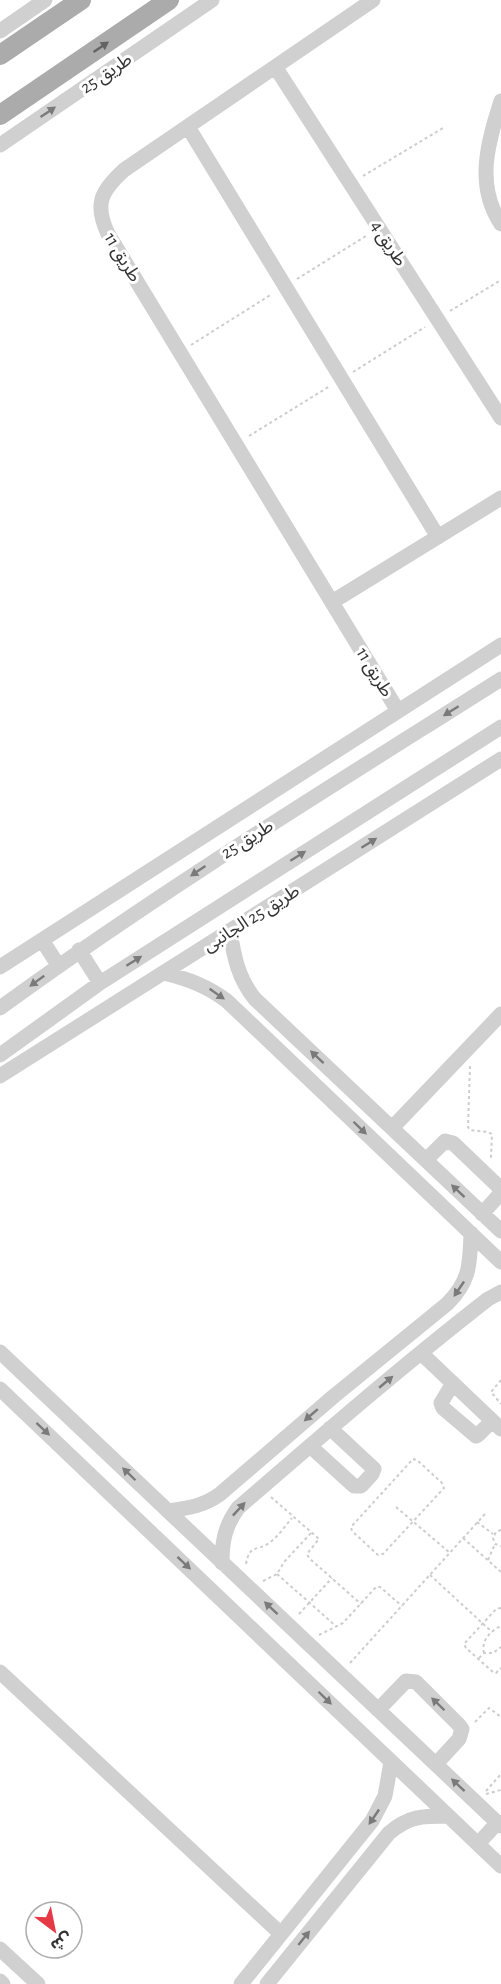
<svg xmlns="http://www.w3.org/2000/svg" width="501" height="1984" font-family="'Alegreya Sans','Noto Sans Arabic',sans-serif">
	<rect width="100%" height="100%" fill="#fff"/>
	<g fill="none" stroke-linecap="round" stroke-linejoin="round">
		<path stroke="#cdcdcd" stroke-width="2" stroke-dasharray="3 3" stroke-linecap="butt" d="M363,176L443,128
			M297,279L366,236
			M450,311L501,280
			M191,345L272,294
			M353,372L425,327
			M249,436L330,386
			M470,1066L468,1127L470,1130L488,1132L492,1134L491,1158
			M501,1380L491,1392L501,1404
			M413,1459L417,1460L442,1483L444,1488L383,1554L378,1555L352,1531L351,1527Z
			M271,1497L319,1539L307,1554L309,1558L361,1604
			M396,1507L450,1553
			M477,1522L493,1534
			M501,1530L496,1532L493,1538L495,1544L501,1546
			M463,1538L501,1572
			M488,1560L495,1544
			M246,1564C250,1543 257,1552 269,1543C278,1537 285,1526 292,1518
			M277,1574L337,1627
			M430,1575L492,1632
			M263,1581L277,1574L284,1562L311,1533
			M501,1608L496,1609L464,1644L466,1648L493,1672L496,1673L501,1668
			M299,1614L332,1578
			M319,1635L343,1623L376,1587H380L402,1606
			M484,1653C481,1641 490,1631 501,1626
			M479,1658L484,1653H493L501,1647
			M350,1663L485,1514
			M475,1722L489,1708L501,1717
			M486,1791L501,1774
			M486,1794L501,1790"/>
		<path stroke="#d0d0d0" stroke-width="15" d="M373,0L124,170C101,191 94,204 108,234L398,711
			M0,31L45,0
			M276,68L501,418
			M501,101C488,142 475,185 501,224
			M188,127L438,537
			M0,145L212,0
			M332,602L501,498
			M230,931C234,957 238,978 255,999L501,1231
			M42,940L58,965
			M79,950L100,983
			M0,967L501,645
			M164,973C188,979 207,986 227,1001L501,1262
			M0,1008C162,890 332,786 501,679
			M0,1055L100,983L501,727
			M0,1076L501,759
			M392,1128L501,1014
			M426,1160L445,1141L453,1143L499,1187L500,1194L482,1214
			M0,1352L501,1826
			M421,1353L501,1429
			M453,1383L441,1403L443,1408L476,1436L478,1435L492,1421
			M0,1389L501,1866
			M310,1446L354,1486H361L372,1474L374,1469L330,1428
			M168,1511C188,1508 204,1506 220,1494L334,1396L447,1304C470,1281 470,1265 471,1233
			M222,1563C222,1541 225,1526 238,1508C320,1437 402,1366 488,1299L501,1292
			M0,1672L281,1934
			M378,1710L406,1681L416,1682L459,1725L462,1729L459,1739L436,1764
			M478,1844L498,1822
			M0,1949L38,1984
			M0,1981L3,1984
			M241,1984L372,1821L385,1796L391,1762
			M267,1984L389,1833C409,1816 422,1816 448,1816"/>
		<path stroke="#ababab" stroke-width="20" d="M0,55L81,0
			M0,115L169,0"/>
	</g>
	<defs><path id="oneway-solid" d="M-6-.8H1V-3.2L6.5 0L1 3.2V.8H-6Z" transform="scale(1.5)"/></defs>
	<use fill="#636363" href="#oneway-solid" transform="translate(101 47) rotate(-34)"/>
	<g fill="#7a7a7a">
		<use href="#oneway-solid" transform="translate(48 112) rotate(-34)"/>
		<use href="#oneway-solid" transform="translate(451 711) rotate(148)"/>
		<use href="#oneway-solid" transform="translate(369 843) rotate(-32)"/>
		<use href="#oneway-solid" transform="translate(298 856) rotate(-32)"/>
		<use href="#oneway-solid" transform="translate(198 871) rotate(146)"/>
		<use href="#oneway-solid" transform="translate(134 961) rotate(-32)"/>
		<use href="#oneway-solid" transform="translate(37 981) rotate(144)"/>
		<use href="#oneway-solid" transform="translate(217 994) rotate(35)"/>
		<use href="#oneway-solid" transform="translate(317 1057) rotate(-137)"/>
		<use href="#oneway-solid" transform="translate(360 1128) rotate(44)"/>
		<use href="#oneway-solid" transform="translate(458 1191) rotate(-137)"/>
		<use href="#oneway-solid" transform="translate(459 1289) rotate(124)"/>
		<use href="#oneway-solid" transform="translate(386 1382) rotate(-40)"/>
		<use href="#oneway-solid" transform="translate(311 1415) rotate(139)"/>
		<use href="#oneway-solid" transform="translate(43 1429) rotate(43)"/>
		<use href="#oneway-solid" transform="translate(129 1474) rotate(-136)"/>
		<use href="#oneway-solid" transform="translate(239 1509) rotate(-47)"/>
		<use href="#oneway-solid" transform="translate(184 1563) rotate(43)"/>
		<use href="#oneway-solid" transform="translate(271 1608) rotate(-137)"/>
		<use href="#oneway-solid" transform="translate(325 1698) rotate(44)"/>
		<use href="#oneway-solid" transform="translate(438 1704) rotate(-136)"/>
		<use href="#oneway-solid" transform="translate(458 1785) rotate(-137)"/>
		<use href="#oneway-solid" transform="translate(374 1817) rotate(124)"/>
		<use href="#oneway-solid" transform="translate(304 1938) rotate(-51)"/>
	</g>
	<g text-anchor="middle" stroke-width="6" stroke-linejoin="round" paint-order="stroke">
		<g font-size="18" fill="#333" stroke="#fff">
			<text transform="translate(106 73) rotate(-34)" y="6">طريق 25</text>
			<text transform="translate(389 243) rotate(57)" y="6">طريق 4</text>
			<text transform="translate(123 257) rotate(59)" y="6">طريق 11</text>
			<text transform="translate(375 672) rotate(59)" y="6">طريق 11</text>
			<text transform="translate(247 839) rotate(-32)" y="6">طريق 25</text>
			<text transform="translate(251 918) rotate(-32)" y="6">طريق 25 الجانبى</text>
		</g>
	</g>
	<g transform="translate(54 1930) rotate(148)"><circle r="28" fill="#ffffff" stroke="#adadad" stroke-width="1.5"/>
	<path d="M0-4.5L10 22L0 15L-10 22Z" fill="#e63946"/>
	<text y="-9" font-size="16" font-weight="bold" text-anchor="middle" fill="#333333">ش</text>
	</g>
</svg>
